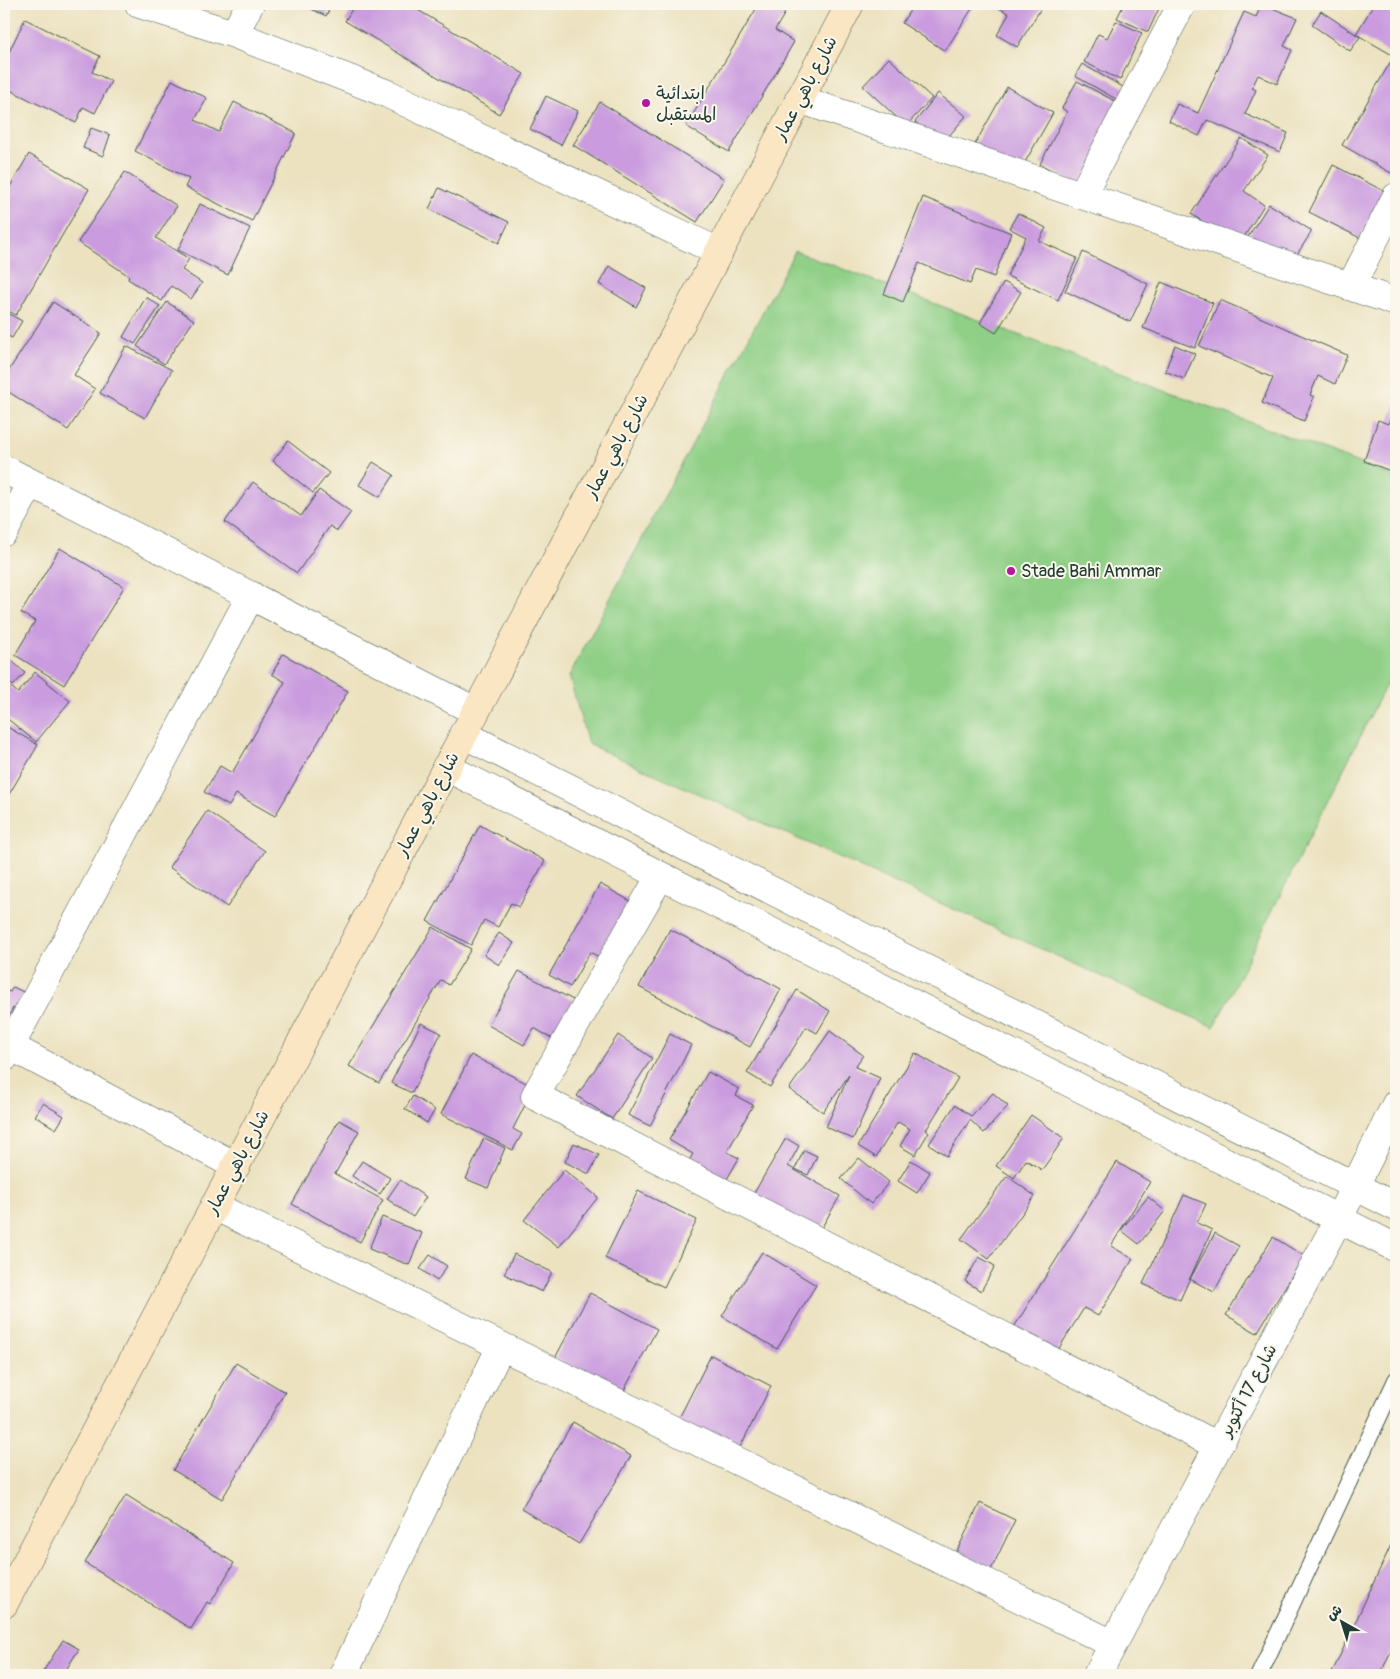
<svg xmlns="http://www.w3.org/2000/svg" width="1400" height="1679" font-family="Pangolin,'Playpen Sans Arabic',sans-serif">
	<rect width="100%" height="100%" fill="#fbf7ec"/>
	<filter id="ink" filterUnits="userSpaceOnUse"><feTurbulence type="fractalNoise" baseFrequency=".02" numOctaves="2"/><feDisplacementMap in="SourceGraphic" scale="10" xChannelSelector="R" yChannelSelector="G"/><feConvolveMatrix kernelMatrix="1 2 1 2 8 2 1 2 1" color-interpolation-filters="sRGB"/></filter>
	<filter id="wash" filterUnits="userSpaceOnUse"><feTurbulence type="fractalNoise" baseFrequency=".0096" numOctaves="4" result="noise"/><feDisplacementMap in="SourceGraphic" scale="20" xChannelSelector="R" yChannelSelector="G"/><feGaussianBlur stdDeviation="1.12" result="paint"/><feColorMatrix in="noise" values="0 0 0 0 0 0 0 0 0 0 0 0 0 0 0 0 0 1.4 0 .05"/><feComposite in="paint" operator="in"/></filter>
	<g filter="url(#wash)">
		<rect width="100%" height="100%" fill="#ece2c0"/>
		<path fill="#8fcf86" stroke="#57865d" d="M795,251L1396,477V665L1214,1027L588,744L569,676Z"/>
		<g id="blocks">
			<path fill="#ca9cdf" d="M301,4H332L326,16Z
				M355,4H408L524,74L499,114L345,21Z
				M759,4H769L785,13L775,30L794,42L729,152L686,126Z
				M914,4H975L945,51L902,23Z
				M993,4H1041L1043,5L1017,47L997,35L1009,14Z
				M1124,4H1161L1148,32L1117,18Z
				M1262,4L1297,18L1284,46L1292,50L1277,84L1258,75L1252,88L1256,90L1245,114L1288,133L1280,152L1207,120L1199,136L1169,121L1177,104L1198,113L1244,12L1256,17Z
				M1374,4L1382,6L1383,4H1396V164L1391,173L1342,145L1394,56L1356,34Z
				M1321,11L1360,37L1350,51L1312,25Z
				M25,19L100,56L92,72L111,81L95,113L83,107L76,123L4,87V62Z
				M1116,21L1142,33L1120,80L1084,62L1098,34L1107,38Z
				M889,58L932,98L906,126L863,86Z
				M1082,64L1132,92L1125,104L1075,76Z
				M172,80L207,98L195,120L219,132L234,102L296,133L252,221L185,187L189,179L135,151Z
				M1077,81L1132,110L1078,185L1040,164L1067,112L1062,108Z
				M1007,87L1053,113L1016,178L970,153Z
				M938,93L966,116L942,144L915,122Z
				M546,96L578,111L561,145L530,129Z
				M600,102L724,179L697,222L573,145Z
				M91,128L110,135L103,156L83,148Z
				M1241,138L1268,155L1244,191L1264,205L1239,245L1191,214Z
				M29,154L89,189L16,315L4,309V197Z
				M1333,165L1384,191L1360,238L1309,212Z
				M125,172L177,206L156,238L189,259L182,270L202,283L191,299L171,286L162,301L128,279L129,276L78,242Z
				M439,188L509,222L499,243L429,209Z
				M923,197L1011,233L994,277L976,270L970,284L919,263L903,302L884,294Z
				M200,204L250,228L228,275L178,250Z
				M1269,204L1312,231L1287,270L1244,243Z
				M1018,213L1046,228L1039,241L1077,258L1058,300L1007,276L1026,237L1009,228Z
				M1083,252L1148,284L1130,322L1065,291Z
				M609,266L646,288L636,307L599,284Z
				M1004,282L1021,292L996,333L980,323Z
				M1161,282L1213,303L1195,348L1143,328Z
				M146,297L160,306L135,344L123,337Z
				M1220,300L1347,355L1335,384L1318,376L1310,395L1314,397L1304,421L1262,403L1273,378L1199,346Z
				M53,302L101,333L74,375L95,389L68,430L4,389V378Z
				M167,302L194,320L164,364L137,346Z
				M4,311L22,321L12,338L4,334Z
				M1175,345L1195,354L1184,379L1165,371Z
				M126,346L172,370L145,418L100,393Z
				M1396,403V473L1364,461L1378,420L1388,424Z
				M288,441L329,473L313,493L273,461Z
				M373,462L394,475L380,497L359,485Z
				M253,482L301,516L319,490L351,512L337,531L330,526L297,573L225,522Z
				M60,548L124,587L64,685L15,655L35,621L21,613Z
				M283,654L348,691L275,816L236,794L229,806L204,792L220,766L232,773L285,682L272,674Z
				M9,658L25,673L13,686L4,677V663Z
				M35,672L70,701L36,742L4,716V681L18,693Z
				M4,725L38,745L4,803Z
				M207,811L265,851L227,907L169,867Z
				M480,825L545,861L519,907L511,903L498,927L484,920L471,945L427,921Z
				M600,884L641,907L610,963L590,952L570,987L549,975Z
				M433,927L471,949L449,985L441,980L379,1083L349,1066Z
				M670,929L781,989L750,1047L639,987Z
				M499,933L514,943L499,965L484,955Z
				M519,971L588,1008L553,1039L534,1028L524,1045L488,1025Z
				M13,987L38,999L26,1015L13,1008L4,1026V989L10,992Z
				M797,990L830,1011L817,1033L806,1027L770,1087L747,1073Z
				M421,1023L441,1033L412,1093L391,1083Z
				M830,1031L863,1055L855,1067L880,1078L853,1139L826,1127L849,1075L823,1112L789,1089Z
				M670,1034L691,1045L650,1126L628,1115Z
				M618,1035L652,1058L612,1119L577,1096Z
				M915,1053L958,1078L926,1130L929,1132L915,1155L900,1146L910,1129L898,1122L876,1157L858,1146Z
				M471,1055L534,1087L513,1129L522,1134L513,1150L441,1114Z
				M708,1072L739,1089L736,1096L753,1105L727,1152L739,1158L722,1188L685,1167L693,1154L669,1140Z
				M993,1093L1008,1106L984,1133L970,1120L947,1156L929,1144L955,1105L971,1116Z
				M413,1096L435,1110L427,1123L405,1109Z
				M43,1103L64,1116L56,1129L35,1116Z
				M1031,1115L1064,1138L1042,1170L1026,1160L1014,1178L996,1166Z
				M339,1120L359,1131L335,1174L383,1200L360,1242L292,1204Z
				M484,1138L505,1148L488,1188L466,1179Z
				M786,1138L799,1146L788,1166L840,1196L815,1239L750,1200Z
				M574,1143L599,1155L589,1174L565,1162Z
				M804,1150L817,1156L808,1175L795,1169Z
				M859,1158L889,1182L871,1204L841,1179Z
				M911,1160L930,1172L917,1193L898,1181Z
				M362,1161L390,1178L380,1194L352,1176Z
				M1117,1162L1150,1182L1111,1246L1133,1259L1098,1316L1084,1308L1048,1366L1006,1340Z
				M564,1170L598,1197L559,1247L524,1220Z
				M1007,1176L1035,1196L989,1259L961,1239Z
				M400,1180L426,1197L413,1217L387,1199Z
				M638,1191L697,1220L664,1287L605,1258Z
				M1184,1195L1206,1204L1197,1223L1212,1230L1180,1300L1143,1284Z
				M1148,1197L1165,1211L1139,1244L1121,1230Z
				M382,1217L422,1233L409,1265L369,1249Z
				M1215,1233L1239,1246L1214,1292L1190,1279Z
				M1273,1237L1304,1256L1257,1333L1226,1315Z
				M762,1252L816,1285L777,1349L722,1316Z
				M514,1254L552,1272L542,1292L504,1274Z
				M430,1255L447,1266L437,1281L420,1269Z
				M979,1257L995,1266L981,1291L965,1281Z
				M590,1293L657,1329L622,1394L555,1358Z
				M711,1355L771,1386L736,1455L676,1424Z
				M236,1363L285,1392L222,1499L173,1470Z
				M573,1422L631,1456L579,1544L521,1509Z
				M126,1495L234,1563L210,1604L207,1602L191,1629L85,1563Z
				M980,1503L1015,1520L989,1574L954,1557Z
				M1396,1534V1640L1380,1675H1331Z
				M63,1640L79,1649L64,1673L67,1675H41Z"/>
		</g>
	</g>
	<g filter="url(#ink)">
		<use href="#blocks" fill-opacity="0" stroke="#3e5649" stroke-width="1"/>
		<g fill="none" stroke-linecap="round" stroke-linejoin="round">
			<defs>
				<path id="lane" d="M1259,1675L1396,1380"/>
				<path id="street" d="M139,4L234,34L388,94L719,252
					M234,34L250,4
					M799,99L1396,302
					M1082,195L1182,4
					M1351,286L1396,197
					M4,469L475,711
					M4,532L31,483
					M463,734L1396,1207
					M446,767L1396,1248
					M660,876L535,1096L1218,1446
					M4,1043L236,1166
					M4,1058L251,595
					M214,1206L1113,1644
					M343,1675L501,1346
					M1097,1675L1338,1220L1396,1104"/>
				<path id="secondary" d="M4,1604L850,4"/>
			</defs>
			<use href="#lane" stroke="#3e5649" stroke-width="18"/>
			<use href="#street" stroke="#3e5649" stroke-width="29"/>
			<use href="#secondary" stroke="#3e5649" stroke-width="29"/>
			<use href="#lane" stroke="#fff" stroke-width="16"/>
			<use href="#street" stroke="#fff" stroke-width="28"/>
			<use href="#secondary" stroke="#fbe6c3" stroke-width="28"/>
		</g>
	</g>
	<g fill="#b5179e" stroke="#fbf7ec" stroke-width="2">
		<circle cx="646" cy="103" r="5"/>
		<circle cx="1011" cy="571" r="5"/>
	</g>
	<g text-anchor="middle" stroke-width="4" stroke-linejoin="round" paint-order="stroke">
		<g font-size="18" fill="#1f3d34" stroke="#fbf7ec">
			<text transform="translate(805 88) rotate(-62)" y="6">شارع باهي عمار</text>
			<text transform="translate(616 446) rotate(-62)" y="6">شارع باهي عمار</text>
			<text transform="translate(427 804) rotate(-62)" y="6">شارع باهي عمار</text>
			<text transform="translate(237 1162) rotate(-62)" y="6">شارع باهي عمار</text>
			<text transform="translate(1248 1390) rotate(-62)" y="6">شارع 17 أكتوبر</text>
		</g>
		<g font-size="18" fill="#1f3d34" stroke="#fbf7ec" text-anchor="start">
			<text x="656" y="99">ابتدائية<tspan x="656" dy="21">المستقبل</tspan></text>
			<text x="1021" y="577">Stade Bahi Ammar</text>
		</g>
	</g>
	<rect width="1400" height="1679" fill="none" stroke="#fbf7ec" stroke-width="20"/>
	<g transform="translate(1342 1622) rotate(321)" stroke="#fbf7ec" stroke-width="4" paint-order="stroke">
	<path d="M0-4L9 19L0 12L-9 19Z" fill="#1f3d34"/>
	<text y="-8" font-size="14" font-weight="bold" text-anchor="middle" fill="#1f3d34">ش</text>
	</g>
</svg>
